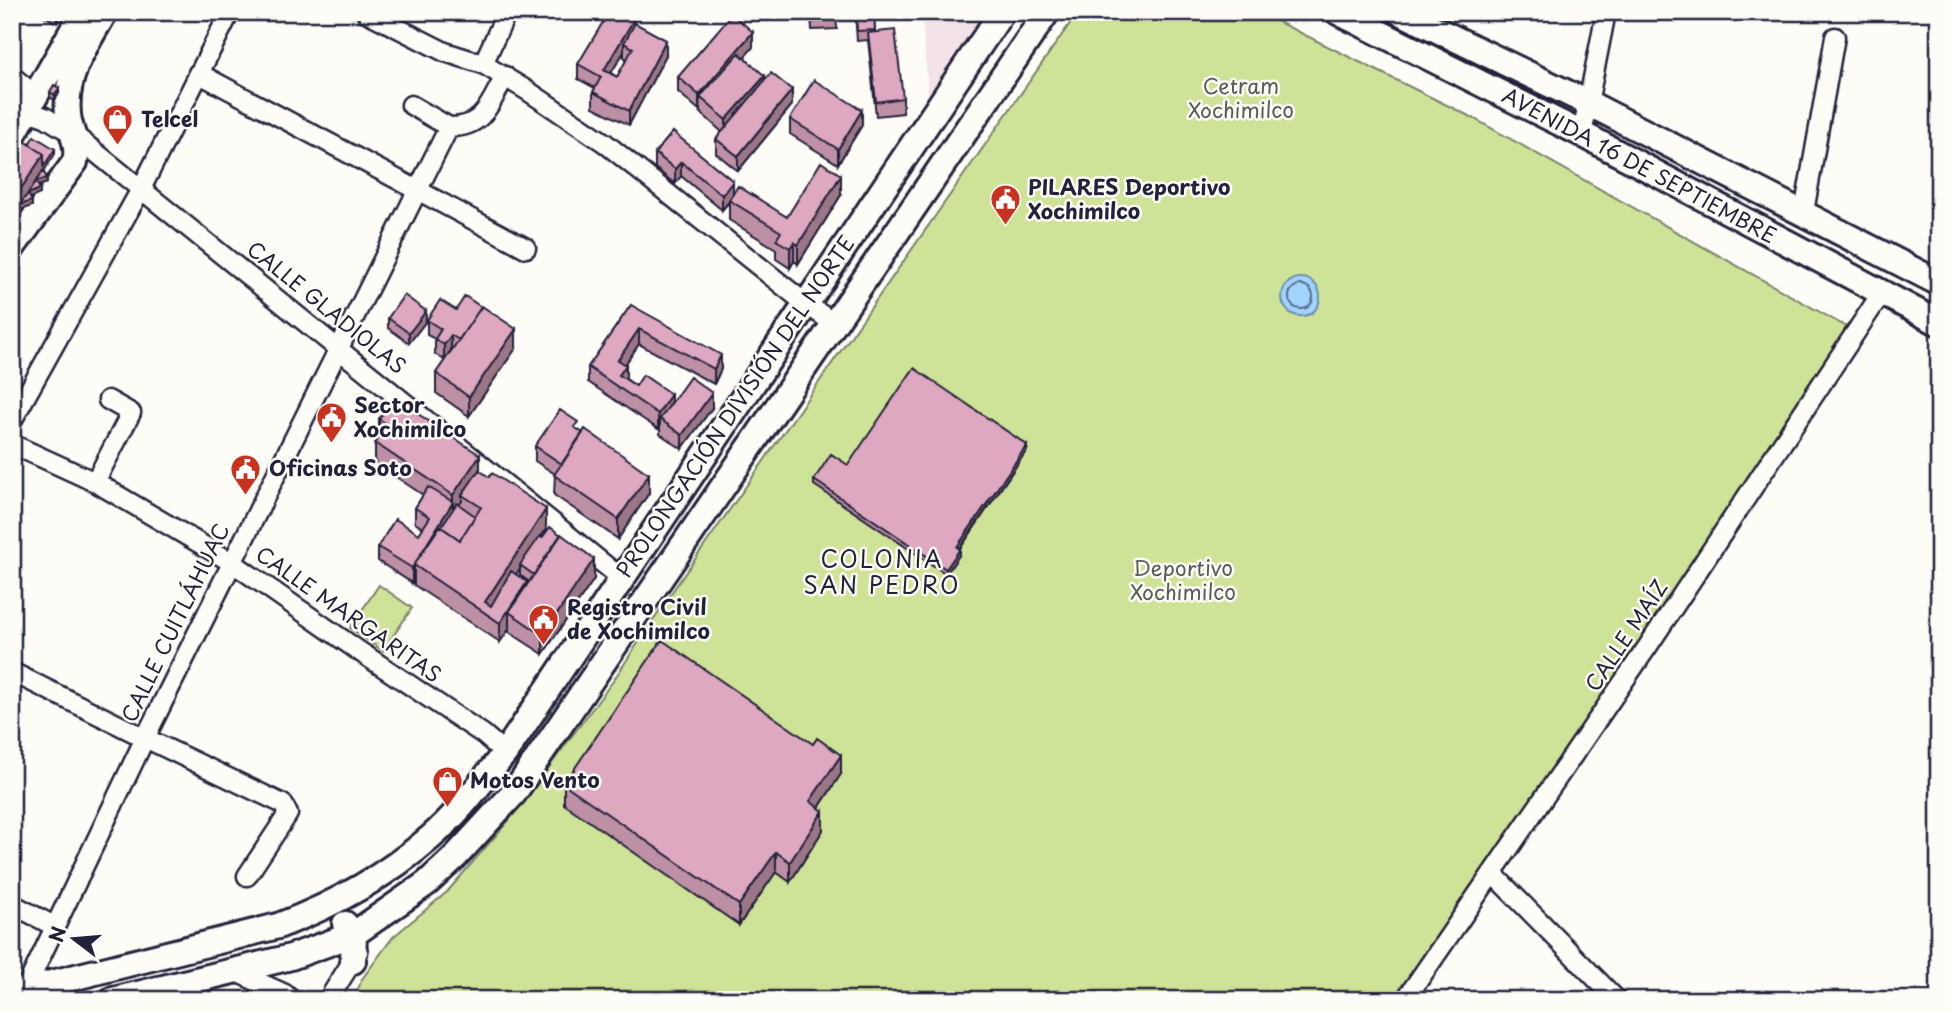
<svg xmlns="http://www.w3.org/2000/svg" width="1951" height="1012" font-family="'Playpen Sans',sans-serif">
	<rect width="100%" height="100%" fill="#fdfcf7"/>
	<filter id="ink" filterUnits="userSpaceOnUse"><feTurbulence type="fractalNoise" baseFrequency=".0143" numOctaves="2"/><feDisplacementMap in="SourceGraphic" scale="14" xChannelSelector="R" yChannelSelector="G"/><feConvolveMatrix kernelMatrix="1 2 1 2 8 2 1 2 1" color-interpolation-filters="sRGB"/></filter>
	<g filter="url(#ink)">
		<path fill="#f3e3e6" d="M922,12H985L928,97Z"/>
		<path fill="#cfe398" stroke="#78826a" stroke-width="2" d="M1078,12H1258L1471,117L1852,330L1397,1000H354L362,979L393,937L447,892L510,819L613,681L665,602Z
			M379,585L412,608L383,651L350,628Z"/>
		<path fill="#a1d4ff" stroke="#6e8db1" stroke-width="2" d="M1282 297a19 19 0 1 1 38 0a19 19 0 1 1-38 0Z"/>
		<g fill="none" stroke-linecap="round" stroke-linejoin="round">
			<path stroke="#556989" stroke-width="2" d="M1289 297a12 12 0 1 1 24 0a12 12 0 1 1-24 0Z"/>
			<defs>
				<path id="street" d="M366,12L445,52L483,64L528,91L605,143L806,304L835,324
					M483,64L507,12
					M198,73L526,248
					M12,76L36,96
					M411,105L449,127
					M27,111L45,117L73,134L621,578
					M1582,134L1606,12
					M1804,212L1835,37
					M12,421L141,189L230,12
					M12,444L95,482L233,563L359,651L483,734L505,753
					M95,482L131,413L108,400
					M12,672L145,738L283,804L288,814L247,876
					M1493,874L1617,1000
					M12,904L54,926
					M236,972L285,994L292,1000
					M25,990L145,738L449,127C484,128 490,103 505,76
					M328,1000L358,952
					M1405,1000L1648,646L1881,294"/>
				<path id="secondary" d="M1338,12L1582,134L1939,323
					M1400,12L1588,103L1939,283
					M12,137L83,12
					M12,248L75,162C80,144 69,131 68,114C64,75 86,45 105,12
					M345,924L354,934L353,961
					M12,993L278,926C334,905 385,877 431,837C459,813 482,781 505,753L1002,12
					M113,1000L291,957L354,934L427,883L455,857L514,793L1047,12"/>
			</defs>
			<use href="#street" stroke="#22223b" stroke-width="23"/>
			<use href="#secondary" stroke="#22223b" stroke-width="30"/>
			<use href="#street" stroke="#fdfcf7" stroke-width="18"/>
			<use href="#secondary" stroke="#fdfcf7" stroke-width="24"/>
		</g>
		<path fill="#be90a5" stroke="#22223b" stroke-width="2" fill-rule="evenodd" d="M37,12H63L57,23Z
			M811,12H836L837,29L812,30Z
			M855,12H874L875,33L903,98V113L876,116L868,40L857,41Z
			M634,24L666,55L629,125L593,107V92L595,88L578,79V64ZM624,52V57L627,59L617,77L611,73Z
			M753,47L744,57L765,80L792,105L738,171L716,153V139L722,132L700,112V109L699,110L678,92V77Z
			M50,92L59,93L55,100L50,97Z
			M790,119L862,125L838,164L790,134Z
			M673,132L733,193L787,217L841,195L798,264L794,261L790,268L776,259V249L729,220V202L722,210L681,176L675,184L655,168V153Z
			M631,305L721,369L714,384L639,344L625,364L626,379L636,386L671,403L712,408L682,449L660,434V425L658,429L588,382V367Z
			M388,318L426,321L409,343L388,328Z
			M427,320L516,348L469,416L436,393V373L452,350H451L444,360L435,354V339L427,335Z
			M379,419L480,471L546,529L541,537L594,579L543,654L509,632V629L500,642L414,585V580L412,583L378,561V547L419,534L423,528L415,523V508L423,495L375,463V443L379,437ZM520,569V575L529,582L527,585L516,574Z
			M578,430L649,493L618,539L554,495L555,474L535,461V446Z
			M1027,450L960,549V554L946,574L814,485V480L848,465Z
			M841,774L819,808L823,830L790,882L776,872L739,925L564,804V784Z"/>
		<path fill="#9b7686" stroke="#22223b" stroke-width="2" d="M57,12H63L57,23Z
			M634,19V34L624,43V52L604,84V70Z
			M753,32V47L706,102L700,97L699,110V95Z
			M666,40V55L629,125V111Z
			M765,76V91L726,135V120Z
			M59,88V93L55,100V95Z
			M792,90V105L738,171V156Z
			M862,110V125L838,164V149Z
			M55,149V154L44,171V174L47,178V183L36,187L40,189V194L28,199L32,201V206L20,210L12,222V202L44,154Z
			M681,162V176L675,184V169Z
			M841,175V195L798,264V245Z
			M733,181V196L722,210V195Z
			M794,242V261L790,268V248Z
			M426,311V321L409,343V333Z
			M516,329V348L469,416V397Z
			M639,329V344L618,375V360Z
			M451,335V350L444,360V345Z
			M721,355V369L714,384V369Z
			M626,365V380L619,389V375Z
			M712,393V408L682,449V435Z
			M671,394V409L660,419V425L658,429V414Z
			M1027,445V450L957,552V547Z
			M480,455V474L462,495V501L453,515V495Z
			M649,474V493L618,539V519Z
			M453,502V517L414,565V580L412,583V568Z
			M546,509V529L521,567L520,565V569L489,615L485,602Z
			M960,549V554L946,574V569Z
			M594,559V579L543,654V635Z
			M527,582V601L509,612V629L500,642V623Z
			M841,755V774L810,821V801Z
			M823,811V830L790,882V862Z
			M776,852V872L739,925V905Z"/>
		<path fill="#dda8c0" stroke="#22223b" stroke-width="2" d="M609,12H623L634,19L604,70L617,77L633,48L624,43L635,23L666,40L629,111L593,92L601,77L578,64Z
			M812,12H836L837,19L812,20Z
			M856,12H874L875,30L857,31Z
			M732,14L753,32L699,95L678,77Z
			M895,30L903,98L876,102L868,33Z
			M739,53L765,76L726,120L700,97Z
			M771,73L792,90L738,156L716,139Z
			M814,80L862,110L838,149L790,119Z
			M54,85L59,88L55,95L50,92Z
			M673,132L733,181L722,195L681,162L675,169L655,153Z
			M34,136L55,149L44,166V154L29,144Z
			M20,138L44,154L12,202V150Z
			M821,162L841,175L798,245L794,242L790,248L776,240L781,232L729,200L738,186L787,217Z
			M43,171L47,178L36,182L40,189L28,194L32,201L20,205Z
			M404,295L426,311L409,333L388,318Z
			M465,296L481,307L459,340L451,335L444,345L435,339L441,329L427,320L440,300L456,310Z
			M631,305L721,355L714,369L639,329L618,360L626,365L619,375L636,386L643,375L671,394L658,414L588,367Z
			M482,306L516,329L469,397L436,373Z
			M914,368L1027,445L957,547L960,549L946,569L814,480L831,454L848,465Z
			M690,377L712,393L682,435L660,419Z
			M394,398L480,455L453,495L375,443L388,425L379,419Z
			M560,410L578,422L574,427L583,433L562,464L535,446Z
			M585,429L649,474L618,519L554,475Z
			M479,470L489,477L492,473L546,509L485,602L491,606L511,571L527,582L500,623L414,565L440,526L460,540L481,507L462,495Z
			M428,487L453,502L412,568L378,547L395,519L419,534L430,517L415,508Z
			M457,503L475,516L460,540L441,527Z
			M550,527L561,535L534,575L520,565L540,536L542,538Z
			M561,534L594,559L543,635L509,612Z
			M662,640L813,744L817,738L841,755L810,801L823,811L790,862L776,852L739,905L564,784Z"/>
	</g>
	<defs>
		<symbol id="shop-pin" viewBox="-11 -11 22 30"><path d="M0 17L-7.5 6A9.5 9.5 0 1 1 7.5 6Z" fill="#c8321e" stroke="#fdfcf7"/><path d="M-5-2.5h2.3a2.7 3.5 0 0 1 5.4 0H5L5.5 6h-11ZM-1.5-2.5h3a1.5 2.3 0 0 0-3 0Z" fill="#fff"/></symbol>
		<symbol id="civic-pin" viewBox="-11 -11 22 30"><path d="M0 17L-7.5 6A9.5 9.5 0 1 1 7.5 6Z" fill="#c8321e" stroke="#fdfcf7"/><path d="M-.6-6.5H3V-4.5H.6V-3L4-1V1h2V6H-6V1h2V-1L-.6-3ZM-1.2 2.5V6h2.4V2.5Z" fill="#fff"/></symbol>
	</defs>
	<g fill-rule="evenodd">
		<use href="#shop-pin" x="100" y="102" width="35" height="47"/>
		<use href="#civic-pin" x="988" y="182" width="35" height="47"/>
		<use href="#civic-pin" x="314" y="400" width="35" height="47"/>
		<use href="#civic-pin" x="228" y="452" width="35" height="47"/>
		<use href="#civic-pin" x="526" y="602" width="35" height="47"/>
		<use href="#shop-pin" x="430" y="764" width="35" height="47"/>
	</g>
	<g text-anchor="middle" stroke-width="5" stroke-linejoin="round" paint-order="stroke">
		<g font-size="21" fill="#565c57" stroke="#fdfcf7">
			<text x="1241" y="94">Cetram<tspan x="1241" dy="24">Xochimilco</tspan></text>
			<text x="1183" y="576">Deportivo<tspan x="1183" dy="24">Xochimilco</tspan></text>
		</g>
		<g font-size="21" font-weight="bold" fill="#22223b" stroke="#fdfcf7" text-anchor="start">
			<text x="141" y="127">Telcel</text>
			<text x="1028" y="195">PILARES Deportivo<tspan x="1028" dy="24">Xochimilco</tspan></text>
			<text x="354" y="413">Sector<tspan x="354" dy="24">Xochimilco</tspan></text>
			<text x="269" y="476">Oficinas Soto</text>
			<text x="567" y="615">Registro Civil<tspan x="567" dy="24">de Xochimilco</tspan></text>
			<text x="470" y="788">Motos Vento</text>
		</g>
		<g font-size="21" fill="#22223b" stroke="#fdfcf7">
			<text transform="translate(1639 166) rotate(28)" y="7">AVENIDA 16 DE SEPTIEMBRE</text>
			<text transform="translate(326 308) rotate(39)" y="7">CALLE GLADIOLAS</text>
			<text transform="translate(736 407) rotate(-56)" y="7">PROLONGACIÓN DIVISIÓN DEL NORTE</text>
			<text transform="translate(348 615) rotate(35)" y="7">CALLE MARGARITAS</text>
			<text transform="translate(176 623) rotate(-64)" y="7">CALLE CUITLÁHUAC</text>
			<text transform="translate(1627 636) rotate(-56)" y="7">CALLE MAÍZ</text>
		</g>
		<g font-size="23" letter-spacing="2" fill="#22223b" stroke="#fdfcf7">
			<text x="882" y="568">COLONIA<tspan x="882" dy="26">SAN PEDRO</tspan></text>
		</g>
	</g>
	<rect width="1951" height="1012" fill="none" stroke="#fdfcf7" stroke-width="42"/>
	<rect x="21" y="21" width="1909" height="970" fill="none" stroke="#22223b" stroke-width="2.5" filter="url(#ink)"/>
	<g transform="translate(74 939) rotate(286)" stroke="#fdfcf7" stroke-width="5" paint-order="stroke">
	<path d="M0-5L12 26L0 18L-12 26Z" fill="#22223b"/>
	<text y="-10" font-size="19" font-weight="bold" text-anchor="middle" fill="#22223b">N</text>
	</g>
</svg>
